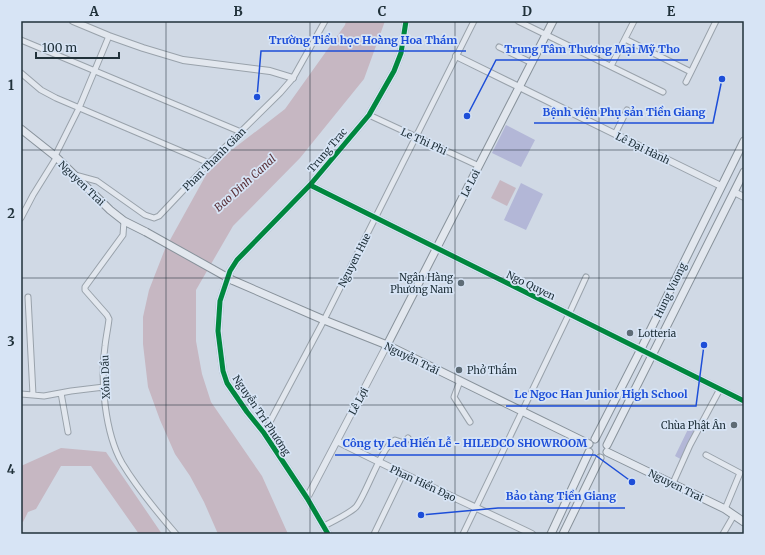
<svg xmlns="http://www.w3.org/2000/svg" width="765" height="555" font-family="Merriweather,serif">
	<rect width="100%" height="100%" fill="#d0d9e5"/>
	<path fill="#b3b7d7" d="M506,125L535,140L521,167L492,153Z
		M521,183L543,194L526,230L504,220Z
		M691,423L701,428L684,461L675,456Z"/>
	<path fill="#c6b7c2" d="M346,21H385L364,79L300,158L233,226L196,290V341L202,374L211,402L262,476L288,534H218L204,502L190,476L175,454L160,420L148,387L143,344V317L149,290L165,249L211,166L285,109L345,25Z
		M500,180L516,188L507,206L491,198Z
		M61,448L106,452L162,534H139L91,466H61L36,509L28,512L23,522L21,521V466Z"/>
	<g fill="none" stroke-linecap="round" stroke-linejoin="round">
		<defs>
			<path id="minor" d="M518,21L663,92
				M625,39L691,72L716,21
				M21,40L241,132
				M499,47L532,63
				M611,66L634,21
				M21,73L41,90L56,98L209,163
				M686,82L691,72
				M369,115L479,166
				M615,134L627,110
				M55,156L79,108L109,36
				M75,175L97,181L145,215L154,218L159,216L209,163L280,93L293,78L325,21
				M21,218L33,195L56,158
				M124,221L123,235L85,287V290L107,315L109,319C108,328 106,337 105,346C100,380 105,433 122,463C137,488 157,512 176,534
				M28,297L33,395L44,396L71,391L104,387
				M460,381L454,397L470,422
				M61,393L68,432
				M21,394L33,395
				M264,433L324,320L474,21
				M706,455L740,473L725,509
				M673,483L690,445L720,389
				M324,526C332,522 350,513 356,507C366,495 382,445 395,440L404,443L408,438
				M374,534L403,474
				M463,534L569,314L586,277
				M723,534L734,515"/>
			<path id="tertiary" d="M73,21L109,36L143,48L183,60L270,71L293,78
				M456,56L721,186
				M310,185L744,401
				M734,192L744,197
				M337,441C401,474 467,503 532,534
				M307,498L387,345
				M328,534L307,498L264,433L247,412L227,383L223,371L218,331L220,301L230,271L237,260L310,185L369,115L394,71L401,53L406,21"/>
			<path id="secondary" d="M21,129L55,156L110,210L124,221L146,232
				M232,280L324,320L387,345L589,444
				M387,345L553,21
				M595,439L641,349L744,141
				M607,445L744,172
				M607,452L725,509L744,522
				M551,534L589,452
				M563,534L600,458"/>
		</defs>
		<use href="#minor" stroke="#99a2ab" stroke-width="7"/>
		<use href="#tertiary" stroke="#99a2ab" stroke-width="8"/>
		<use href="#secondary" stroke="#88929b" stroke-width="9"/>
		<use href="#minor" stroke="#e2e7ee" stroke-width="5"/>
		<use href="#tertiary" stroke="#e2e7ee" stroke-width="6"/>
		<use href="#secondary" stroke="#e2e7ee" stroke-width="7"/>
		<defs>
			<path id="secondary-bridge" d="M146,232L232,280"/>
		</defs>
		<use href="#secondary-bridge" stroke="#88929b" stroke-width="9" stroke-linecap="butt"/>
		<use href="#secondary-bridge" stroke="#e2e7ee" stroke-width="7"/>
		<defs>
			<path id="cycleway" d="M310,185L744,401
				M328,534L307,498L264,433L247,412L227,383L223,371L218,331L220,301L230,271L237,260L310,185L369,115L394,71L401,53L406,21"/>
		</defs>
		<use href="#cycleway" stroke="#d7e4f5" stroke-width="8"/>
		<use href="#cycleway" stroke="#00873e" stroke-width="5"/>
	</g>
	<path fill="none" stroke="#20313a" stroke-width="1" stroke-opacity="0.55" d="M166,21V534M310,21V534M455,21V534M599,21V534M21,150H744M21,278H744M21,405H744"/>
	<g fill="#5e6c76" stroke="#d7e4f5" stroke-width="1.5">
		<circle cx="461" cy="283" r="4"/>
		<circle cx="630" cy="333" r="4"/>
		<circle cx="459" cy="370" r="4"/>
		<circle cx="734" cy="425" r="4"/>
	</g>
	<g text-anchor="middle" stroke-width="3.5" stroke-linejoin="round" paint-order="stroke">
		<g font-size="10" fill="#20313a" stroke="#d7e4f5">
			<text transform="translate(424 141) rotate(25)" y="4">Le Thi Phi</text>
			<text transform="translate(643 148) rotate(26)" y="4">Lê Đại Hành</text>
			<text transform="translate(327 150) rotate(-50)" y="4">Trung Trac</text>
			<text transform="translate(214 159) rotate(-45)" y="4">Phan Thanh Gian</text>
			<text transform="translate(82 183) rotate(44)" y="4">Nguyen Trai</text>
			<text transform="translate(470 183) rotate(-63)" y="4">Le Loi</text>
			<text transform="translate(354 260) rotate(-63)" y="4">Nguyen Hue</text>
			<text transform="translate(531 285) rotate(26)" y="4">Ngo Quyen</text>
			<text transform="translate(670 290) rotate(-64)" y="4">Hung Vuong</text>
			<text transform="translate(412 358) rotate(26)" y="4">Nguyễn Trãi</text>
			<text transform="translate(105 377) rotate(-92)" y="4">Xóm Dầu</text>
			<text transform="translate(358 401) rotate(-62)" y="4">Lê Lợi</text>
			<text transform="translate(262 415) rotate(56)" y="4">Nguyễn Tri Phương</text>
			<text transform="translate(423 483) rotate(25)" y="4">Phan Hiển Đạo</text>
			<text transform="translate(676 485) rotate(26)" y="4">Nguyen Trai</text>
		</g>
		<g font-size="10" fill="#20313a" stroke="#d7e4f5" text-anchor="end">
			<text x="453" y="281">Ngân Hàng<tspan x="453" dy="12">Phương Nam</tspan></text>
			<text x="638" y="337" text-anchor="start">Lotteria</text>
			<text x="467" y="374" text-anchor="start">Phở Thắm</text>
			<text x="726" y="429">Chùa Phật Ân</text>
		</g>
		<g font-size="11" font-style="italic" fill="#5a3038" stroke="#d7e4f5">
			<text transform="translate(245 183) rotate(-42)" y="4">Bao Dinh Canal</text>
		</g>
	</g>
	<path fill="none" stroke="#1d4ed8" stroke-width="1.5" d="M257 97L261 51H466M467 116L496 60H688M722 79L713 123H534M704 345L696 406H506M632 482L595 455H335M421 515L498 508H625"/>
	<g fill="#1d4ed8" stroke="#d7e4f5" stroke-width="1.5">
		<circle cx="257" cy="97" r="4"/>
		<circle cx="467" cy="116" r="4"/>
		<circle cx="722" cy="79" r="4"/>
		<circle cx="704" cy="345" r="4"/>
		<circle cx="632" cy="482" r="4"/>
		<circle cx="421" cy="515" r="4"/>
	</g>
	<g font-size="11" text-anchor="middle" font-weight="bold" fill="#1d4ed8" stroke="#d7e4f5" stroke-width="3.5" stroke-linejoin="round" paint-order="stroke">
		<text x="363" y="44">Trường Tiểu học Hoàng Hoa Thám</text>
		<text x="592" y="53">Trung Tâm Thương Mại Mỹ Tho</text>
		<text x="624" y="116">Bệnh viện Phụ sản Tiền Giang</text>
		<text x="601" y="398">Le Ngoc Han Junior High School</text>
		<text x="465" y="447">Công ty Led Hiến Lễ - HILEDCO SHOWROOM</text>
		<text x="561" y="500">Bảo tàng Tiền Giang</text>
	</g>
	<rect width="765" height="555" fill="none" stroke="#d7e4f5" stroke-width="44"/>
	<path d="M36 52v6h83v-6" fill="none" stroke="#20313a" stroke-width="2"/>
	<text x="42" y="52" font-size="12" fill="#20313a" stroke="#d7e4f5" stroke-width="3" paint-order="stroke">100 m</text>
	<rect x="22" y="22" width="721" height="511" fill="none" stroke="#20313a" stroke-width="1.5"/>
	<g font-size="13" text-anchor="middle" font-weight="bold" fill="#20313a">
		<text x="94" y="16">A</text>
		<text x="238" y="16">B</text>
		<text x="382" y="16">C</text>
		<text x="527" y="16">D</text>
		<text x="671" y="16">E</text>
		<text x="11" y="90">1</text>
		<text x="11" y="218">2</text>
		<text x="11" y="346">3</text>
		<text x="11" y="474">4</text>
	</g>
</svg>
